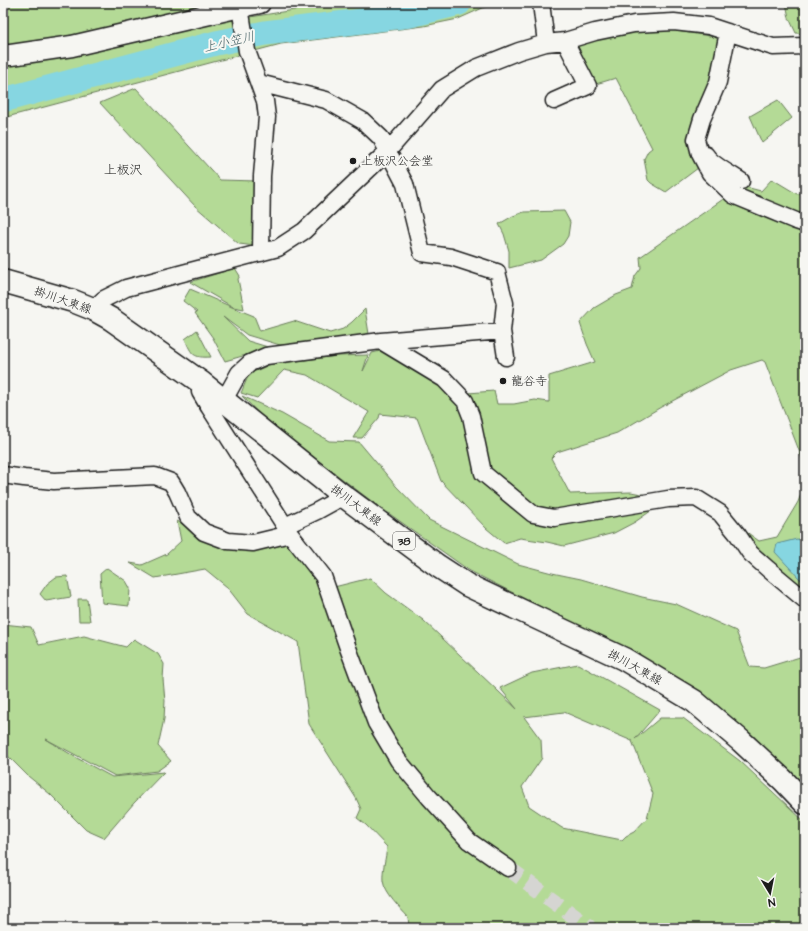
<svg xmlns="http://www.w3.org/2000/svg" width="808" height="931" font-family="'Architects Daughter','Klee One',sans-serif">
	<rect width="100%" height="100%" fill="#f6f6f2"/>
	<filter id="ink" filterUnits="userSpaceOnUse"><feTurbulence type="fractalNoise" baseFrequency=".025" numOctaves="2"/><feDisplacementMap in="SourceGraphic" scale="8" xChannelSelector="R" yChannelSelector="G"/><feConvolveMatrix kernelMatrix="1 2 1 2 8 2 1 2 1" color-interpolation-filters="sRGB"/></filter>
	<g filter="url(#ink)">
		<path fill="#b4da96" stroke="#687b59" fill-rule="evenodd" d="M3,3H207L94,42L338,3H494L458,19L424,26L281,44L3,118Z
			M786,3H805V34L796,33L789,18Z
			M650,27L723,38L696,152H690L698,168L666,192L651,183L648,180L644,159L648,151L652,148L616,78L589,86L569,44Z
			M136,88L220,180L257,181L264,247L239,244L195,206L100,103Z
			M778,100L792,118L762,143L750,116Z
			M772,179L797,194L805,192V466L765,362L762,360L731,370L712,380L661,407L617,433L557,452L551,458L570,494L631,492L668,499L635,522L614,533L564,546L547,542L520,538L504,543L486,528L441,481L417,418L380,414L379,418L362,438H353L369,412L307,375L284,370L257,398L241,393L249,374L271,364L338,356L368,355L363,371L372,353L393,348L468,393L494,391L497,404H514L535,400L549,402V376L595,362L587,344L580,323L594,308L616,295L632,289L635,276L641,268L640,257L729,195L722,181L761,191Z
			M564,211L570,222L568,236L563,244L541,260L509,268V251L504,234L499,224L513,216L524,212Z
			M235,268L240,276L238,279L244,309L233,307L190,282Z
			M190,289L239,310L254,316L260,331L294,321L330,333L343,329L352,322L365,309L369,334L316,342L280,345L247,335L223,317L248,341L271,348L225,361L213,338L195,313L197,312L183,301Z
			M197,330L211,357C193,358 192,355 185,339Z
			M242,396L282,414L329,441L359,442L396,486L429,520L518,564L552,573L581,579L642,597L676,604L736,631L750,667L764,668L800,657L805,658V790L747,732L651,675L547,610L470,571L370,500L266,421Z
			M805,484V600L720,513L759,541L777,537L798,502Z
			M177,521L236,551L292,541L334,587L370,578L386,593L423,620L517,709L500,688L532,673L578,664L660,710L635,739L660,718H683L740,761L805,822V928H405L409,926L408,917C400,908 385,894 383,881C382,870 386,858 387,847L366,825L357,818L361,809L356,798L309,724L298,642L248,614L227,587L205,569L155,578L130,563L142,565L167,554L181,541ZM564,712L632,741L653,794L647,818L634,832L626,836L622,840L562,828L529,806L522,787L542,758L541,740L524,717Z
			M107,568L126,581L130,588L129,606L102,603L100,574Z
			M67,576L71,597L46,601L40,594L47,584L56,577Z
			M78,599H87L90,621H79Z
			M3,624L31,627L39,645L84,636L126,647L134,639L158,654L164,664L163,679L165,701L164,719L158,746L171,761L157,771L115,776L46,739L75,757L112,777L164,772L134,803L104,838L86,830L50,794L28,776L3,751Z"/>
		<path fill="#86d6e1" stroke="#5c8c92" d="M797,539L805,542V581L800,579L775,552L777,544Z"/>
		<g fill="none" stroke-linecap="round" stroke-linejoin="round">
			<path stroke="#86d6e1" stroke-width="25" d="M3,100L216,43L265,33L410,15L459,3"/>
			<path stroke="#d5d5d2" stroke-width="16" stroke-dasharray="16 8" stroke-linecap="butt" d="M508,868L590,928"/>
			<defs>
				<path id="minor" d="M541,3L546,43
					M240,7L247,51L265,101L267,117L262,176L261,253
					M728,32L718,82L702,119L696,139L700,154L710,173L733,195L796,221L805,224
					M259,83L326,100L363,121L381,138L405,184L422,253L451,257L497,272L505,303L502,331L506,357
					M554,101L588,86L565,41
					M706,155C711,164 732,175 741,181
					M93,309L104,299L126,288L278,248L304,231L388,151L442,89L476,68L519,51L546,43L565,41L595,32L634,24L674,22L709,26L773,47L805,46
					M381,341L444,379L465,401L471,416L483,473L533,514L554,518L668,499L696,498L720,513L738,535L750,553L768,569L805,600
					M202,383L200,392L209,407L290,534L323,576L348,648L376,723L398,760L429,797L469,841L508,868
					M224,400L239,373L250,363L266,356L381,341L502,331
					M3,475L24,478L54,481L155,476L171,482L177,492L188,517L204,532L228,541L253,543L290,534
					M285,526L317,511L337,500L341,494"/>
				<path id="tertiary" d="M3,55H11L72,46L240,7L260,3"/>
				<path id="primary" d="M3,281L73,301L93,309L111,319L202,383L341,494L438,566L467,585L624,659L694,701L741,741L783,780L805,803"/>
			</defs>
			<use href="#minor" stroke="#1c1c1c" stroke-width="19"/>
			<use href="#tertiary" stroke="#1c1c1c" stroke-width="23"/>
			<use href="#primary" stroke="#1c1c1c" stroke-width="25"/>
			<use href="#minor" stroke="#f6f6f2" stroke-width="16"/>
			<use href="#tertiary" stroke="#f6f6f2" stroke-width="20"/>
			<use href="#primary" stroke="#f6f6f2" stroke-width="22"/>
		</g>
	</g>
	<g fill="#1c1c1c" stroke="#f6f6f2" stroke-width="1.5">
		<circle cx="353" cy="161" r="4"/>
		<circle cx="503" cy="381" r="4"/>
	</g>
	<g text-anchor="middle" stroke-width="4" stroke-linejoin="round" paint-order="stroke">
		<rect fill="#f6f6f2" stroke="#5d5d5c" stroke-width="1" x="393" y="532" width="22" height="18" rx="3"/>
		<g font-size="11" font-weight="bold" fill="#1c1c1c">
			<text x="404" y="545">38</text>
		</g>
		<g font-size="12" fill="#1c1c1c" stroke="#f6f6f2" text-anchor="start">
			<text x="361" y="165">上板沢公会堂</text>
			<text x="511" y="385">龍谷寺</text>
		</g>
		<g font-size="12" fill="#1c1c1c" stroke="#f6f6f2">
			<text transform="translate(63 300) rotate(19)" y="4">掛川大東線</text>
			<text transform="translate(356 505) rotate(37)" y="4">掛川大東線</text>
			<text transform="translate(635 667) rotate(29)" y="4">掛川大東線</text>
		</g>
		<g font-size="13" font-style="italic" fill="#415d61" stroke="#f6f6f2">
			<text transform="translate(229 41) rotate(-13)" y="5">上小笠川</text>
		</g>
		<g font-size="13" fill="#1c1c1c" stroke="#f6f6f2">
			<text x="123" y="174">上板沢</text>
		</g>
	</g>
	<rect width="808" height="931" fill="none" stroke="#f6f6f2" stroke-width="16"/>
	<rect x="8" y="8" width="792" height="915" fill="none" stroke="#1c1c1c" stroke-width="1.5" filter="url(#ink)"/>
	<g transform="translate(770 893) rotate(170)" stroke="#f6f6f2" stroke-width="3" paint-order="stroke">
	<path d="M0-3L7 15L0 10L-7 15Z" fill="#1c1c1c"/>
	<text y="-6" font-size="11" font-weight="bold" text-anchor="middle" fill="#1c1c1c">N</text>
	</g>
</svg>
